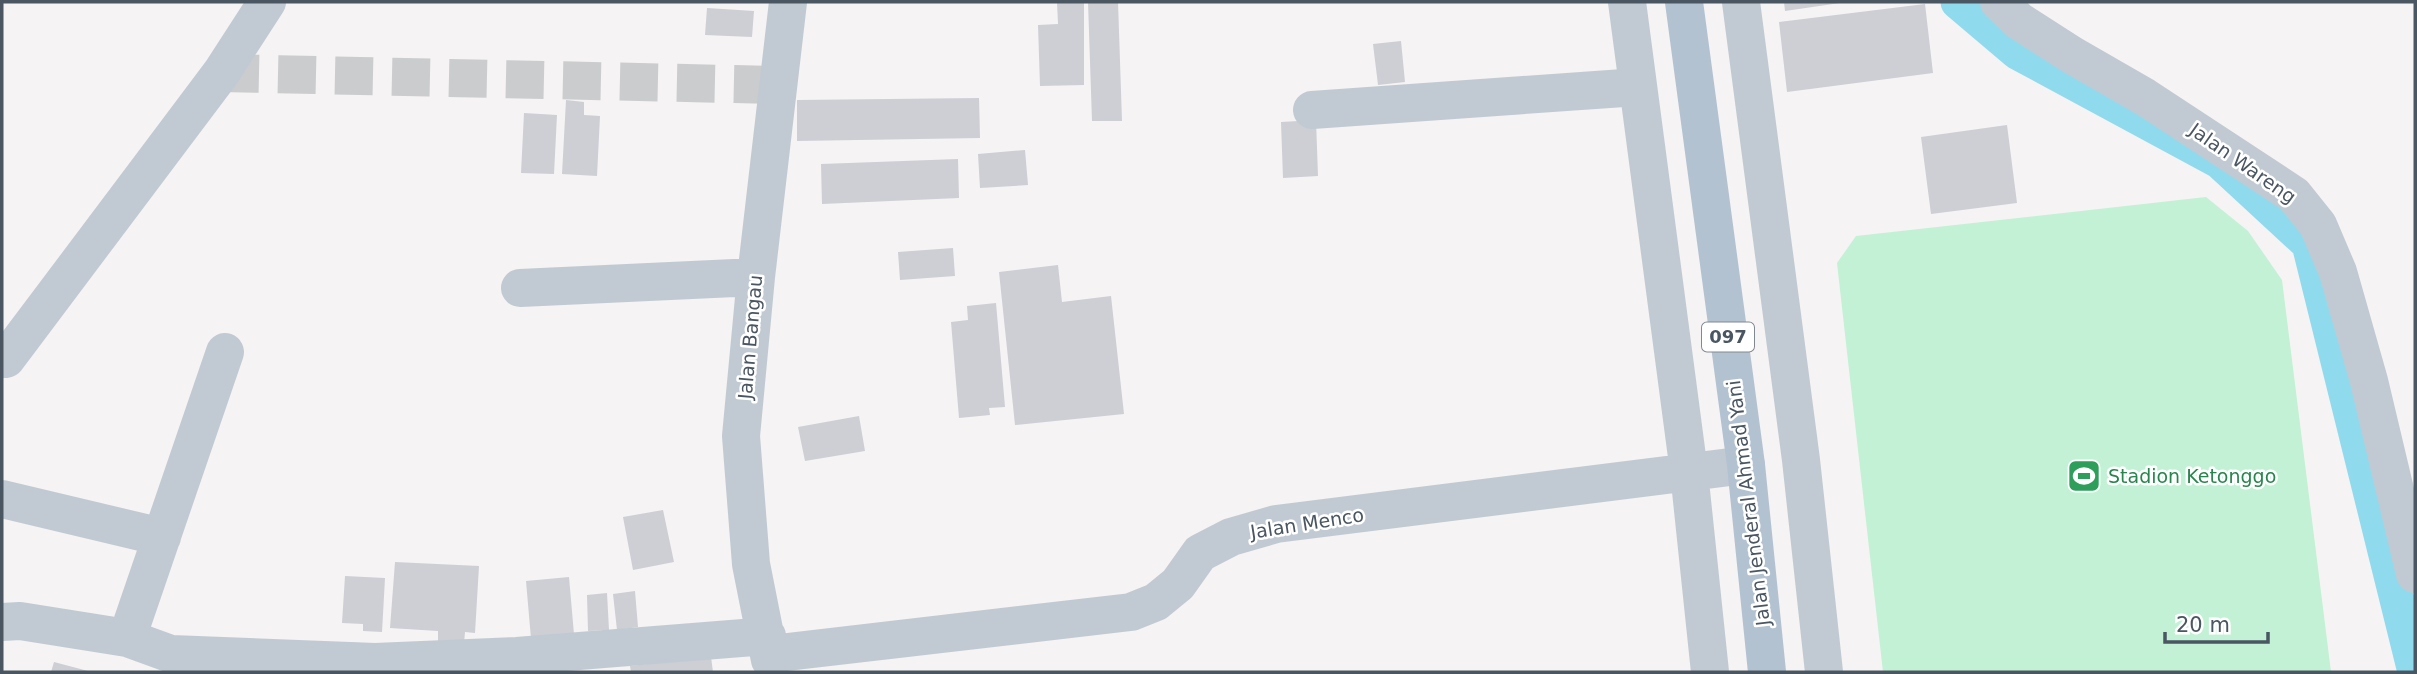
<svg xmlns="http://www.w3.org/2000/svg" width="2417" height="674" font-family="'DejaVu Sans',sans-serif">
	<rect width="100%" height="100%" fill="#f5f3f3"/>
	<path fill="#c3f1d5" d="M2206,197L2248,231L2282,280L2331,672H1883L1837,263L1856,236Z"/>
	<g fill="none" stroke-linecap="round" stroke-linejoin="round">
		<path stroke="#90daee" stroke-width="35" d="M1958,2L2017,52L2219,161L2309,244L2415,672"/>
	</g>
	<path fill="#cdcfd5" d="M1057,2H1084V85L1040,86L1038,25L1058,24Z
		M1088,2H1118L1122,121H1092Z
		M1784,2H1840V3L1785,11Z
		M1925,4L1933,73L1787,92L1779,22Z
		M707,8L754,11L752,37L705,35Z
		M1401,41L1405,82L1378,85L1373,44Z
		M979,98L980,138L797,141V100Z
		M566,100L584,102V115L600,116L597,176L562,174Z
		M524,113L557,115L554,174L521,173Z
		M1316,120L1318,176L1283,178L1281,122Z
		M2007,125L2017,203L1931,214L1921,137Z
		M1025,150L1028,185L980,188L978,154Z
		M958,159L959,198L822,204L821,164Z
		M953,248L955,276L900,280L898,252Z
		M1058,265L1062,302L1111,296L1124,414L1015,425L999,272Z
		M996,303L1005,407L989,408L990,415L959,418L951,322L968,320L967,306Z
		M859,416L865,451L805,461L798,427Z
		M663,510L674,562L633,570L623,517Z
		M395,562L479,566L475,633L465,632L464,644L438,643V631L390,628Z
		M345,576L385,578L382,632L363,631V624L342,623Z
		M569,577L575,646L532,650L526,581Z
		M635,591L638,627L617,630L613,594Z
		M607,593L609,630L588,631L587,595Z
		M711,657L713,672H631L630,666Z
		M54,662L88,671V672H51Z"/>
	<g fill="none" stroke-linecap="round" stroke-linejoin="round">
		<path stroke="#caccce" stroke-width="38" stroke-dasharray="38 19" stroke-linecap="butt" d="M221,73L778,85"/>
		<path stroke="#c1cad2" stroke-width="38" d="M1627,2L1689,472L1710,672
			M1741,2L1801,460L1824,672
			M1999,2L2019,21L2072,55L2145,97L2294,195L2318,225L2338,272L2369,381L2415,574
			M1312,110L1638,87
			M520,288L756,277
			M225,352L127,638L171,654L375,662L517,656L767,636
			M6,359L221,73L267,2
			M2,499L162,537
			M2,622L20,621L127,638
			M770,654L1131,612L1156,602L1178,584L1200,553L1231,537L1276,524L1746,465
			M770,660L751,564L741,436L756,277L788,2"/>
		<path stroke="#b3c2d1" stroke-width="38" d="M1684,2L1746,465L1767,672"/>
	</g>
	<defs>
		<symbol id="stadium-square" viewBox="-11 -11 22 22"><rect x="-9" y="-9" width="18" height="18" rx="4" fill="#2e9e5b" stroke="#fff"/><path d="M0-5a6.5 5 0 1 0 0 10a6.5 5 0 1 0 0-10ZM-3.5-1.8h7v3.6h-7Z" fill="#fff"/></symbol>
	</defs>
	<g fill-rule="evenodd">
		<use href="#stadium-square" x="2065" y="457" width="38" height="38"/>
	</g>
	<g text-anchor="middle" stroke-width="5" stroke-linejoin="round" paint-order="stroke">
		<rect fill="#fff" stroke="#808990" stroke-width="2" x="1702" y="322.5" width="52" height="29" rx="5"/>
		<g font-size="18" font-weight="bold" fill="#4a5661">
			<text x="1728" y="343">097</text>
		</g>
		<g font-size="19" fill="#4a5661" stroke="#fff">
			<text transform="translate(2243 163) rotate(35)" y="7">Jalan Wareng</text>
			<text transform="translate(750 337) rotate(-85)" y="7">Jalan Bangau</text>
			<text transform="translate(1748 503) rotate(-97)" y="7">Jalan Jenderal Ahmad Yani</text>
			<text transform="translate(1307 523) rotate(-9)" y="7">Jalan Menco</text>
		</g>
		<g font-size="19" fill="#27864d" stroke="#fff" text-anchor="start">
			<text x="2108" y="483">Stadion Ketonggo</text>
		</g>
	</g>
	<rect width="2417" height="674" fill="none" stroke="#4a5661" stroke-width="7"/>
	<path d="M2165 632v10h103v-10" fill="none" stroke="#4a5661" stroke-width="3.5"/>
	<text x="2176" y="632" font-size="21" fill="#4a5661" stroke="#ffffff" stroke-width="5" paint-order="stroke">20 m</text>
</svg>
